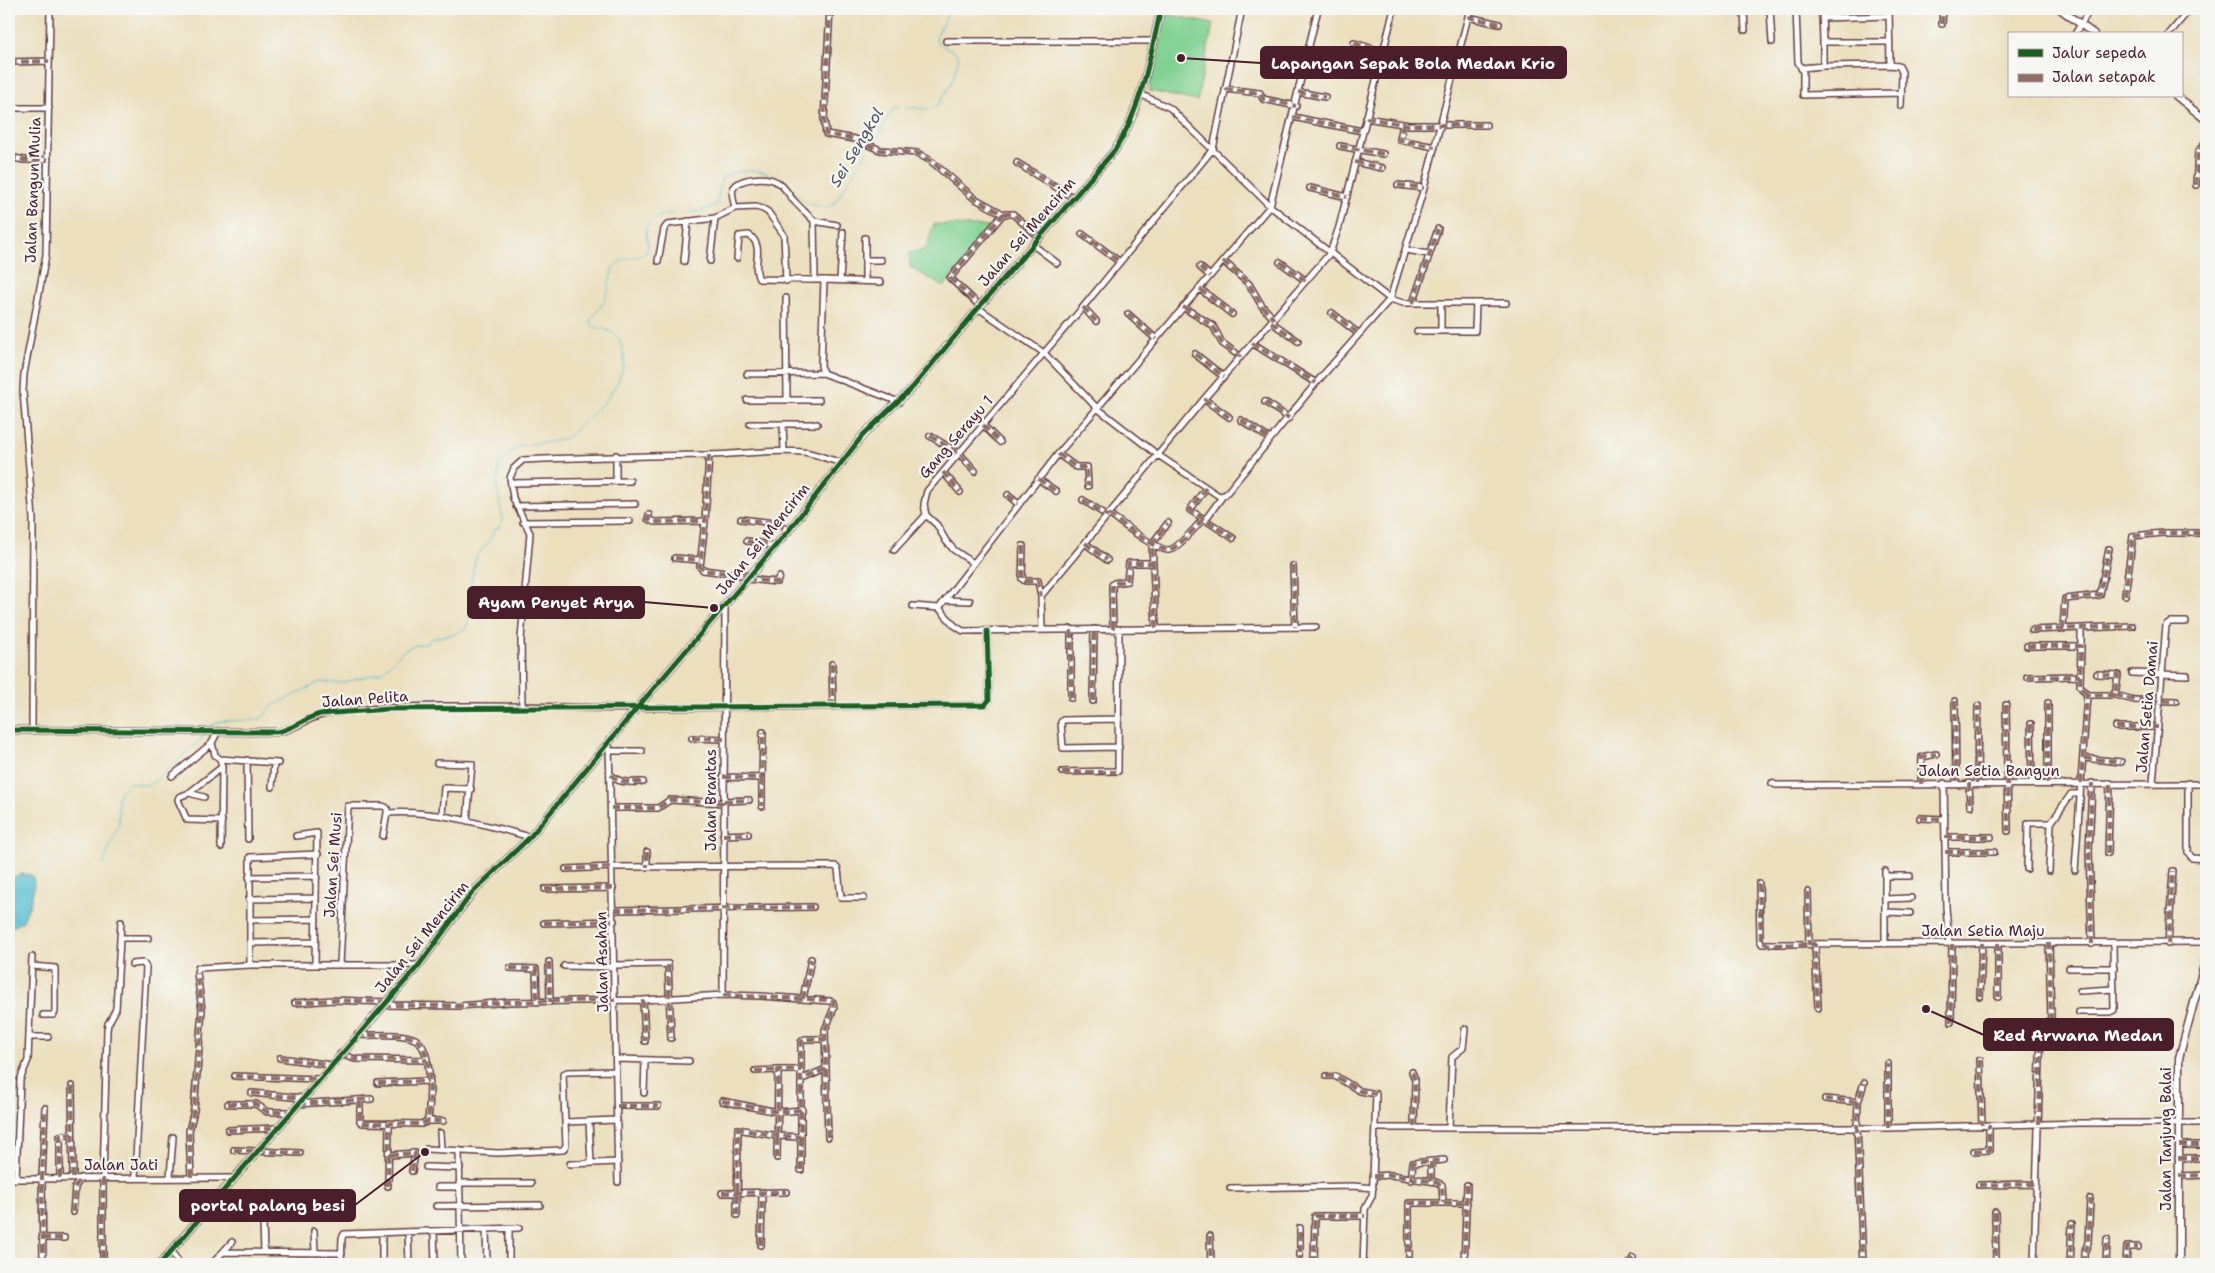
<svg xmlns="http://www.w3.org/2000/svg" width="2215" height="1273" font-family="'Shantell Sans',sans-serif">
	<rect width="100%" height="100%" fill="#f6f6f2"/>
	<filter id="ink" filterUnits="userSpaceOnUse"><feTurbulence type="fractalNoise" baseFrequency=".02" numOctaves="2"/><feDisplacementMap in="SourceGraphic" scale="10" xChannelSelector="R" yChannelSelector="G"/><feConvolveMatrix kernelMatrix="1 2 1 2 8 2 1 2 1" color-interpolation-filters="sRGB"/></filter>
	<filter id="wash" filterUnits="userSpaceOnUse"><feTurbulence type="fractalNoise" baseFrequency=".0096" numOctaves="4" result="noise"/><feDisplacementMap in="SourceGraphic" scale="20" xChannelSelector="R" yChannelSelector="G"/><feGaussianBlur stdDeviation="1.12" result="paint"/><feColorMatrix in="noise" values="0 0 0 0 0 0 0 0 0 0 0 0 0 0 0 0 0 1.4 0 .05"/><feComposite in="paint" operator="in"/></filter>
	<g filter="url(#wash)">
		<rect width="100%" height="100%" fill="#ebdfbd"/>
		<path fill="#80d192" stroke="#65785e" d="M1165,14L1213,24L1197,101L1149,91Z
			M934,224L993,227L944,287L910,267L909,253L926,249Z"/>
		<path fill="#54bfd0" stroke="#4f6f7e" d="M22,874L32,875C38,886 28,910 23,921L9,929V879Z"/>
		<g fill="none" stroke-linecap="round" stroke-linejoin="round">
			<path stroke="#54bfd0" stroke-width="1" d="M871,145L880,134L894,107L931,109L937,106L952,82L959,58C955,47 941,50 936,39L941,26L951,9
				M785,185L809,204L827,208L834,204L869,148
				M206,728L221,721L257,720L263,717L272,706L320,682L342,683L382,672L403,651L412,646L428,643L430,639L458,633L466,628C474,607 468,583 475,561C478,549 491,545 493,531L500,526L503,520L497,488L499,464C503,460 509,452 515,448C531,440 555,446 571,435C575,432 577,427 581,424C604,405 639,369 617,337C611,328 599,331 591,324L590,320C597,312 604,304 607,294C610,284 609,271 617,264C625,257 638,259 647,252C651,242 641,231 649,222C661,209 698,217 717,204L721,179C738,167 766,167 782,182
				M103,865L119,823L118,796L121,790L129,783L147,785L156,780L202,738L204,734"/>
		</g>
	</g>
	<g filter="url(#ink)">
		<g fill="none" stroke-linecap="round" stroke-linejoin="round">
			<defs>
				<path id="minor" d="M830,9L824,119L826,134L855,139L880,150L917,153L931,161L974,198L1003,214L950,278L980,306
					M1744,9L1745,30
					M1770,9L1772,42
					M1796,9L1798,62L1803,72V95L1901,93
					M1822,9L1823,42H1889
					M1889,9L1890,65
					M1468,17L1499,24
					M1822,18L1889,16
					M1942,24L1943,9
					M2075,34L2090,9
					M2169,34L2190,9
					M946,41H1154
					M1823,42V66L1890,65L1899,66L1902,72L1901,106
					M1354,43L1384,52L1426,57
					M1270,59L1305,64
					M9,62L49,61
					M1801,68L1823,66
					M2206,81L2204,85L2206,89
					M1225,89L1260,93L1263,99L1296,106
					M1298,92L1325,97
					M1140,94L1170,108L1270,206L1390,299L1403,303H1506
					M9,108H49
					M1293,117L1362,131
					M1366,118L1409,125H1486
					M1403,124L1400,140L1435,147
					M1340,146L1383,154
					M9,157L24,160H48
					M1355,162L1382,168
					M1017,163L1074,198
					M1398,185L1424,188
					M2196,185L2198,152L2206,141
					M1310,188L1347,197
					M735,208C734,202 731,194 733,189C739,177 767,176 777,182C784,185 789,196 795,202C801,209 808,214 814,221L815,280H824L821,366L823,373
					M1003,214H1013L1039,237
					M814,221L837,225
					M1082,234L1120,262
					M1033,245L1057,263
					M1407,250L1428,254
					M737,258L739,236L749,235C766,247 751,265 759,279L815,280
					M865,260H881
					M658,261L664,229L668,224L715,218L735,208L756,207L763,209L768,212L784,235L786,281
					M684,261L688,221
					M710,261L715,218
					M1223,261L1249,284L1262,306L1274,319
					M1280,262L1306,281
					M1200,267L1210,276
					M824,280L881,282
					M840,280L843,232
					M865,281V238
					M1200,289L1232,314
					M786,298L787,400
					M1413,303L1438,229
					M1441,304V331
					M1083,307L1096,321
					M1183,307L1213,326L1222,343L1241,357
					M978,308L1044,353L1097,408L1119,425L1158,455L1219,496L1225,495L1316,383L1390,299L1424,188L1470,9
					M1332,313L1359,334
					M1128,314L1156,339
					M1271,322L1298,341
					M1417,331H1475L1476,303
					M1252,343L1316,383
					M1195,354L1224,377
					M747,374L823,373L899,402
					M1204,399L1229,417
					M747,400H819
					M1265,402L1289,418
					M1241,420L1270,439
					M750,424H817
					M783,424L784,451
					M983,425L1000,442
					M930,436L959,453L975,471
					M1058,454L1076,467H1087L1088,486
					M616,455V481
					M709,455L705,521L700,567L703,570L750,576
					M943,472L960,492
					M1038,479L1056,491
					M511,483L630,481
					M1206,488L1190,510L1233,538
					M1008,495L1018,504
					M1083,500L1108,516
					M2206,504L2204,519L2206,520
					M516,506L635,504
					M1109,514C1120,522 1157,551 1169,550C1177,549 1197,526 1203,519
					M649,515L648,519L654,522L705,521
					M741,519L774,523L789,530
					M1205,520L1222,497
					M523,522L630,521
					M747,541L775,546
					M1085,543L1107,560
					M1023,546L1022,579L1025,581H1038L1041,596
					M894,550L926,515
					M675,558L700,560
					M972,562L954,550L946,541L937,525L926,515L924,504L927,491L1083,307L1213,149L1242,9
					M1293,566L1295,627
					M747,579L777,582L779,577
					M2125,595L2133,536L2163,533H2206
					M945,600L970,601
					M913,606L939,608
					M1316,627L963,631L954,625L939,608L1058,454L1270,206L1318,9
					M1156,628L1152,544L1168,523
					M1042,629L1041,596L1204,399L1330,253L1339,227L1394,9
					M1113,629L1112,585L1114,583L1127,581L1129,563H1152
					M2063,629L2065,599L2100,595L2109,549
					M2032,630L2132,626
					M2027,646H2081L2080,686L2087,695
					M2081,646V629
					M832,664L833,707
					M2132,673L2187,675
					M2027,677L2080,676
					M2115,695L2134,700L2176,701
					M1071,698V629
					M1093,701L1094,629
					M1955,701L1956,783
					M2048,703V783
					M2006,705L2008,831
					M522,708L521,639L530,533L513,498L510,478L514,468L523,460C584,457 646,456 707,455C739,455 771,449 803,452C817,453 828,461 843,462
					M637,708L985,705L989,700L987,631
					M2031,724L2032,783
					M2116,727H2158
					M32,730L33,519L23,391L24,374L46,255L50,9
					M692,738L724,739
					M609,742L618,1182
					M212,743L215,755L220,759L278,763
					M1119,747L1063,748L1061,722L1063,720L1119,719
					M611,751H642
					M2084,758L2121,762
					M220,759L222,767L221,847
					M247,760L248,839
					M437,763L472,764L467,821
					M1062,772L1118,771L1119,629
					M611,775C619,784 632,782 643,782
					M172,776L212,743L218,731
					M723,777L762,778L763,732
					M762,778V806
					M1772,783L1776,785L2206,784
					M1944,783L1946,907L1949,943
					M1969,783L1970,806
					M1977,783L1978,706
					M2153,783L2166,625L2170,622H2186
					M2188,783V852L2192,858L2206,859
					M1921,784L1922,757L1936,754
					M272,787L274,763
					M189,793L222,767
					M204,797L189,793L179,797L178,800L187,820L222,821
					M724,801L749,800
					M611,808H658L670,800L724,803
					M442,815L444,788L471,789
					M1920,818L1944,819
					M723,835L748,834
					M296,836L317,833L315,964
					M383,836L387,813
					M1945,837H1991
					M647,852V867
					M1945,852H1994
					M2108,853L2110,783
					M566,869L613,867L835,866L838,869L841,898H864
					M2027,869L2028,823H2051L2071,794H2080
					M2075,870L2087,695H2115L2118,675L2097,674
					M1885,871V944
					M2049,871L2051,823
					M1885,876H1910
					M249,877L317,876
					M1759,884L1760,940L1762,944L2206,942
					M545,889L613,888
					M1808,892L1809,945
					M249,899L316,898
					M1885,899L1911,898
					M614,910L813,907
					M1885,912L1910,913
					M250,920L316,919
					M544,923L614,921
					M120,938H148
					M250,943L314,942
					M1998,943V997
					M1815,944L1818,1008
					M2092,944L2089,851L2092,783
					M2168,944L2173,871
					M549,962L550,1002
					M132,964L143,963L146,967L135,1178
					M340,964L348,806H383L387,808V813C437,810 483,824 530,837
					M250,965V857L318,854
					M614,965L668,964L671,1038
					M32,966L55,968V1012L53,1015H43
					M564,966L614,967
					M510,968L536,969L537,1002
					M2069,968H2114
					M2080,991L2114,989
					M723,995L725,606
					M1980,996L1982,943
					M803,999L811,959
					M643,1000L645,1041
					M295,1003L332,1000L386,1002
					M383,1005L459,1006L509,1002L643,1000L723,995L760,996L830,1001L833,1002L834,1008L825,1030L826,1069L802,1079
					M2079,1012H2110L2114,1010L2113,944
					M1951,1022L1952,944
					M357,1035C374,1036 399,1032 415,1039C434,1049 430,1102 428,1121
					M29,1037H48
					M340,1054L355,1059L427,1060
					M280,1058L332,1065
					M616,1059L689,1061
					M1980,1060L1982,1125
					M826,1069L828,1137
					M755,1071L778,1070
					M1412,1072L1415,1080L1414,1127
					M235,1076L319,1079
					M1326,1076H1335L1360,1091L1376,1094L1373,1180L1372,1196L1365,1209L1363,1264
					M378,1083L428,1081
					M72,1086L73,1178
					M252,1093L302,1098
					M644,1093L645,1060
					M1825,1099L1858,1102
					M360,1100V1121L362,1123L421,1124L428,1121H443
					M722,1101L778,1112L802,1110
					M228,1104H256L267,1112H290
					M298,1104L371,1099
					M617,1106H658
					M589,1121L591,1163
					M565,1122L617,1120
					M1449,1127L1452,1057L1463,1048L1465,1029
					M1375,1128H1888L2080,1123H2206
					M1888,1128V1064
					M228,1130L277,1128
					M440,1133L441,1149
					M2179,1145H2203
					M427,1149L498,1153L563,1150L566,1145L563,1074L567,1072L616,1071
					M234,1150L300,1153
					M459,1150L461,1264
					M1974,1151L1989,1150V1125
					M390,1155L415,1153L412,1171
					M777,1158L778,1070H801
					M2178,1158H2206
					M570,1164L618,1162
					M426,1167L460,1168
					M801,1170V1137
					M1374,1176L1391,1175L1436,1182L1442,1185L1443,1203
					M2179,1176L2206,1175
					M170,1177L173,1137
					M191,1177L189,1131L194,1110L202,1010L197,973L198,968L250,965H419
					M60,1178V1136L72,1134
					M9,1179L233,1178
					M16,1179L20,1080L28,1060L32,957
					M1411,1180L1413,1163L1444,1160
					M1431,1181V1162
					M459,1183H531
					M1979,1185L2036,1184
					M388,1186L389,1123
					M438,1187H459
					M1230,1188L1353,1186L1373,1188
					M722,1193L786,1192
					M436,1206L540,1205
					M208,1210L228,1217L298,1216
					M73,1212L75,1187L81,1178
					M1995,1212L1996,1264
					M737,1215L738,1129L777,1136L801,1137V1042L805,1039H825
					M263,1222L264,1252
					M486,1229L487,1264
					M509,1229V1264
					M314,1231L315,1252
					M408,1232L409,1264
					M434,1232L435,1264
					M382,1233V1264
					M1210,1236L1211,1264
					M42,1238H64
					M761,1245L762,1192
					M171,1251L180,1264
					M223,1252L342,1253
					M43,1264L42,1179L45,1108
					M103,1264V1178L107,1030L108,1024L116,1009L121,922
					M212,1264L232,1242
					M341,1264L342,1238L344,1234L519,1228
					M1300,1264V1228
					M1314,1264L1315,1216H1365
					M1409,1264V1203H1467
					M1464,1264L1467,1185
					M1630,1264L1633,1258
					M1863,1264L1857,1128L1858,1102L1864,1083
					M2034,1264L2041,1026L2051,1019L2049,943
					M2070,1264L2072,1224
					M2084,1264V1253L2088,1243L2090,1199
					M2106,1264L2107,1239
					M2126,1264L2127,1247H2138"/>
				<path id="tertiary" d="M2060,9L2094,34
					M2176,96L2206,120
					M9,730L276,732C295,730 309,715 329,713C431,702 535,708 637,708
					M160,1264L419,965L472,893L530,837L637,708L789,530L863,435L913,387L980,306L1115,150C1142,108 1150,56 1161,9
					M2179,1264V1058L2206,958"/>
			</defs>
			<use href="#minor" stroke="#623c41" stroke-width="8"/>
			<use href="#tertiary" stroke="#623c41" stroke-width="9"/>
			<use href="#minor" stroke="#fff" stroke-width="5"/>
			<use href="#tertiary" stroke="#fff" stroke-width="6"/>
			<path stroke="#8d6e63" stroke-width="4" stroke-dasharray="8 4" stroke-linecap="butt" d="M830,9L824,119L826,134L855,139L880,150L917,153L931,161L974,198L1003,214L950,278L980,306
				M1468,17L1499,24
				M1942,24L1943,9
				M1354,43L1384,52
				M1270,59L1305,64
				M9,62L49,61
				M1225,89L1260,93L1263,99L1296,106
				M1298,92L1325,97
				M1293,117L1362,131
				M1366,118L1409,125H1486
				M1403,124L1400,140L1435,147
				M1340,146L1383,154
				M9,157L24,160H48
				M1355,162L1382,168
				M1017,163L1074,198
				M1398,185L1424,188
				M2196,185L2198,152L2206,141
				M1310,188L1347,197
				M1003,214H1013L1039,237
				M1082,234L1120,262
				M1223,261L1249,284L1262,306L1274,319
				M1280,262L1306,281
				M1200,267L1210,276
				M1200,289L1232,314
				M1413,303L1438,229
				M1083,307L1096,321
				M1183,307L1213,326L1222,343L1241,357
				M1332,313L1359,334
				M1128,314L1156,339
				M1271,322L1298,341
				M1252,343L1316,383
				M1195,354L1224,377
				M1204,399L1229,417
				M1265,402L1289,418
				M1241,420L1270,439
				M983,425L1000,442
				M930,436L959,453L975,471
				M1058,454L1076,467H1087L1088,486
				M709,455L705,521L700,567L703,570L750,576
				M943,472L960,492
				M1038,479L1056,491
				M1206,488L1190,510L1233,538
				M1008,495L1018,504
				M1083,500L1108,516
				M2206,504L2204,519L2206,520
				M1109,514C1120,522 1157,551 1169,550C1177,549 1197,526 1203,519
				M649,515L648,519L654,522L705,521
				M741,519L774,523L789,530
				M747,541L775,546
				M1085,543L1107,560
				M1023,546L1022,579L1025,581H1038L1041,596
				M675,558L700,560
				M1293,566L1295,627
				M747,579L777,582L779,577
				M2125,595L2133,536L2163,533H2206
				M1156,628L1152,544L1168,523
				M1113,629L1112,585L1114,583L1127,581L1129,563H1152
				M2063,629L2065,599L2100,595L2109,549
				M2032,630L2132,626
				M2027,646H2081L2080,686L2087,695
				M832,664L833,707
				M2027,677L2080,676
				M2115,695L2134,700L2176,701
				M1071,698V629
				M1093,701L1094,629
				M1955,701L1956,783
				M2048,703V783
				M2006,705L2008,831
				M2031,724L2032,783
				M2116,727H2158
				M692,738L724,739
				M2084,758L2121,762
				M1062,772H1116
				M611,775C619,784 632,782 643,782
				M723,777L762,778L763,732
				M762,778V806
				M1969,783L1970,806
				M1977,783L1978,706
				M2081,783L2087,695H2115L2118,675L2097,674
				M1921,784L1922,757L1936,754
				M724,801L749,800
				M611,808H658L670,800L724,803
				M1920,818L1944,819
				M723,835L748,834
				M1945,837H1991
				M647,852V867
				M1945,852H1994
				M2108,853L2110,783
				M566,869L613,867
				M1759,884L1761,942L1769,945L1815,944L1818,1008
				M545,889L613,888
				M1808,892L1809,945
				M614,910L813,907
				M544,923L614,921
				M1998,943V997
				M2092,944L2089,851L2092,783
				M2168,944L2173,871
				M549,962L550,1002
				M668,965L671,1038
				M510,968L536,969L537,1002
				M723,995L826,1000L833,1002L834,1008L825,1030L826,1069L802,1079
				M1980,996L1982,943
				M803,999L811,959
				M643,1000L645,1041
				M295,1003L332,1000L386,1002
				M383,1005L459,1006L509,1002L615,1000
				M1951,1022L1952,944
				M357,1035C374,1036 399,1032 415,1039C434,1049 430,1102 428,1121
				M340,1054L355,1059L427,1060
				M280,1058L332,1065
				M1980,1060L1982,1125
				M826,1069L828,1137
				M755,1071L778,1070
				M1412,1072L1415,1080L1414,1127
				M235,1076L319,1079
				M1326,1076H1335L1360,1091L1376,1094
				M378,1083L428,1081
				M72,1086L73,1178
				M252,1093L302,1098
				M1825,1099L1858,1102
				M360,1100V1121L362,1123L421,1124L428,1121H443
				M722,1101L778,1112L802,1110
				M228,1104H256L267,1112H290
				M298,1104L371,1099
				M617,1106H658
				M2039,1124L2041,1026L2051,1019L2049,943
				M1888,1128V1064
				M228,1130L277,1128
				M2179,1145H2203
				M234,1150L300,1153
				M1974,1151L1989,1150V1125
				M390,1155L415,1153L412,1171
				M777,1158L778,1070H801
				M2178,1158H2206
				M801,1170V1137
				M1374,1176L1391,1175L1436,1182L1442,1185L1443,1203
				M2179,1176L2206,1175
				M191,1177L189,1131L194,1110L202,1010L197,973
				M60,1178V1136L72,1134
				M103,1178V1264
				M1411,1180L1413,1163L1444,1160
				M1431,1181V1162
				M1979,1185L2036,1184
				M388,1186L389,1123
				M722,1193L786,1192
				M73,1212L75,1187L81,1178
				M1995,1212L1996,1264
				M737,1215L738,1129L777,1136L801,1137V1042L805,1039H825
				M1210,1236L1211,1264
				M42,1238H64
				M761,1245L762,1192
				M43,1264L42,1179L45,1108
				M1300,1264V1228
				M1314,1264L1315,1216H1365
				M1409,1264V1203H1467
				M1464,1264L1467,1185
				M1630,1264L1633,1258
				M1863,1264L1857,1128L1858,1102L1864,1083
				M2070,1264L2072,1224
				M2084,1264V1253L2088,1243L2090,1199
				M2106,1264L2107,1239
				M2126,1264L2127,1247H2138"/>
			<defs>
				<path id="cycleway" d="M9,730L276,732C292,730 305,718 320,714L389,709L985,705L989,700L987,631
					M160,1264L419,965L472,893L530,837L637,708L789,530L863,435L913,387L980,306L1115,150C1142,108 1150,56 1161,9"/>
			</defs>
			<use href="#cycleway" stroke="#f6f6f2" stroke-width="8"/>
			<use href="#cycleway" stroke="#1b5e20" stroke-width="5"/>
		</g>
	</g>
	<g text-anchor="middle" stroke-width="4.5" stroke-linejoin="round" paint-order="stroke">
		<g font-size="15" fill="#4a1f2b" stroke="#f6f6f2">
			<text transform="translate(33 190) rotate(-88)" y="5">Jalan Bangun Mulia</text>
			<text transform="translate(1027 232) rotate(-49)" y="5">Jalan Sei Mencirim</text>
			<text transform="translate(956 437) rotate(-49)" y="5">Gang Serayu 1</text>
			<text transform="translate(763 539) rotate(-51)" y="5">Jalan Sei Mencirim</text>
			<text transform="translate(365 699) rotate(-4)" y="5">Jalan Pelita</text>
			<text transform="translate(2147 707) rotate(-85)" y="5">Jalan Setia Damai</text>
			<text x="1989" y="776">Jalan Setia Bangun</text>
			<text transform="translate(711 800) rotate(-90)" y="5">Jalan Brantas</text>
			<text transform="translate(333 865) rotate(-86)" y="5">Jalan Sei Musi</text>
			<text x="1983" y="936">Jalan Setia Maju</text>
			<text transform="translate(422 937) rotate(-51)" y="5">Jalan Sei Mencirim</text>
			<text transform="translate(602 962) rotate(-91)" y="5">Jalan Asahan</text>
			<text transform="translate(2166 1139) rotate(-90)" y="5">Jalan Tanjung Balai</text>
			<text x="121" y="1170">Jalan Jati</text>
		</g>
		<g font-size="16" font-style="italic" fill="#4e5765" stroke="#f6f6f2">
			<text transform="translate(856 147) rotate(-59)" y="6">Sei Sengkol</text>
		</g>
	</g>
	<path fill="none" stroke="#4a1f2b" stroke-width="2" d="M1181 58L1261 63M714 608L644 602M1926 1009L1984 1035M425 1152L355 1205"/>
	<g fill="#4a1f2b" stroke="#f6f6f2" stroke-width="2">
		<circle cx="1181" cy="58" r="5"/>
		<circle cx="714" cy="608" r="5"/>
		<circle cx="1926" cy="1009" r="5"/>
		<circle cx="425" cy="1152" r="5"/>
	</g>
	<g fill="#4a1f2b" stroke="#4a1f2b" stroke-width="2">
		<rect x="1261" y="47" width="305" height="31" rx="5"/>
		<rect x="468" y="587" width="176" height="31" rx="5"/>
		<rect x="1984" y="1019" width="189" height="31" rx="5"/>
		<rect x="180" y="1190" width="175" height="31" rx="5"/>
	</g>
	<g font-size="16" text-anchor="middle" font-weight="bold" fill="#fff">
		<text x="1413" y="69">Lapangan Sepak Bola Medan Krio</text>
		<text x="556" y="608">Ayam Penyet Arya</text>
		<text x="2078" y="1041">Red Arwana Medan</text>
		<text x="268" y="1211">portal palang besi</text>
	</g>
	<rect width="2215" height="1273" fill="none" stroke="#f6f6f2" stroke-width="30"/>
	<rect x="2008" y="32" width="175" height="65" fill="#f6f6f2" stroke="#b1a0a2"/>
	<rect x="2018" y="49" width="25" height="8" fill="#1b5e20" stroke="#b1a0a2"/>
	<text x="2052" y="58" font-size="15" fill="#4a1f2b">Jalur sepeda</text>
	<rect x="2018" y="74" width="25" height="8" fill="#8d6e63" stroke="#b1a0a2"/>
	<text x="2052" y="82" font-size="15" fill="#4a1f2b">Jalan setapak</text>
</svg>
